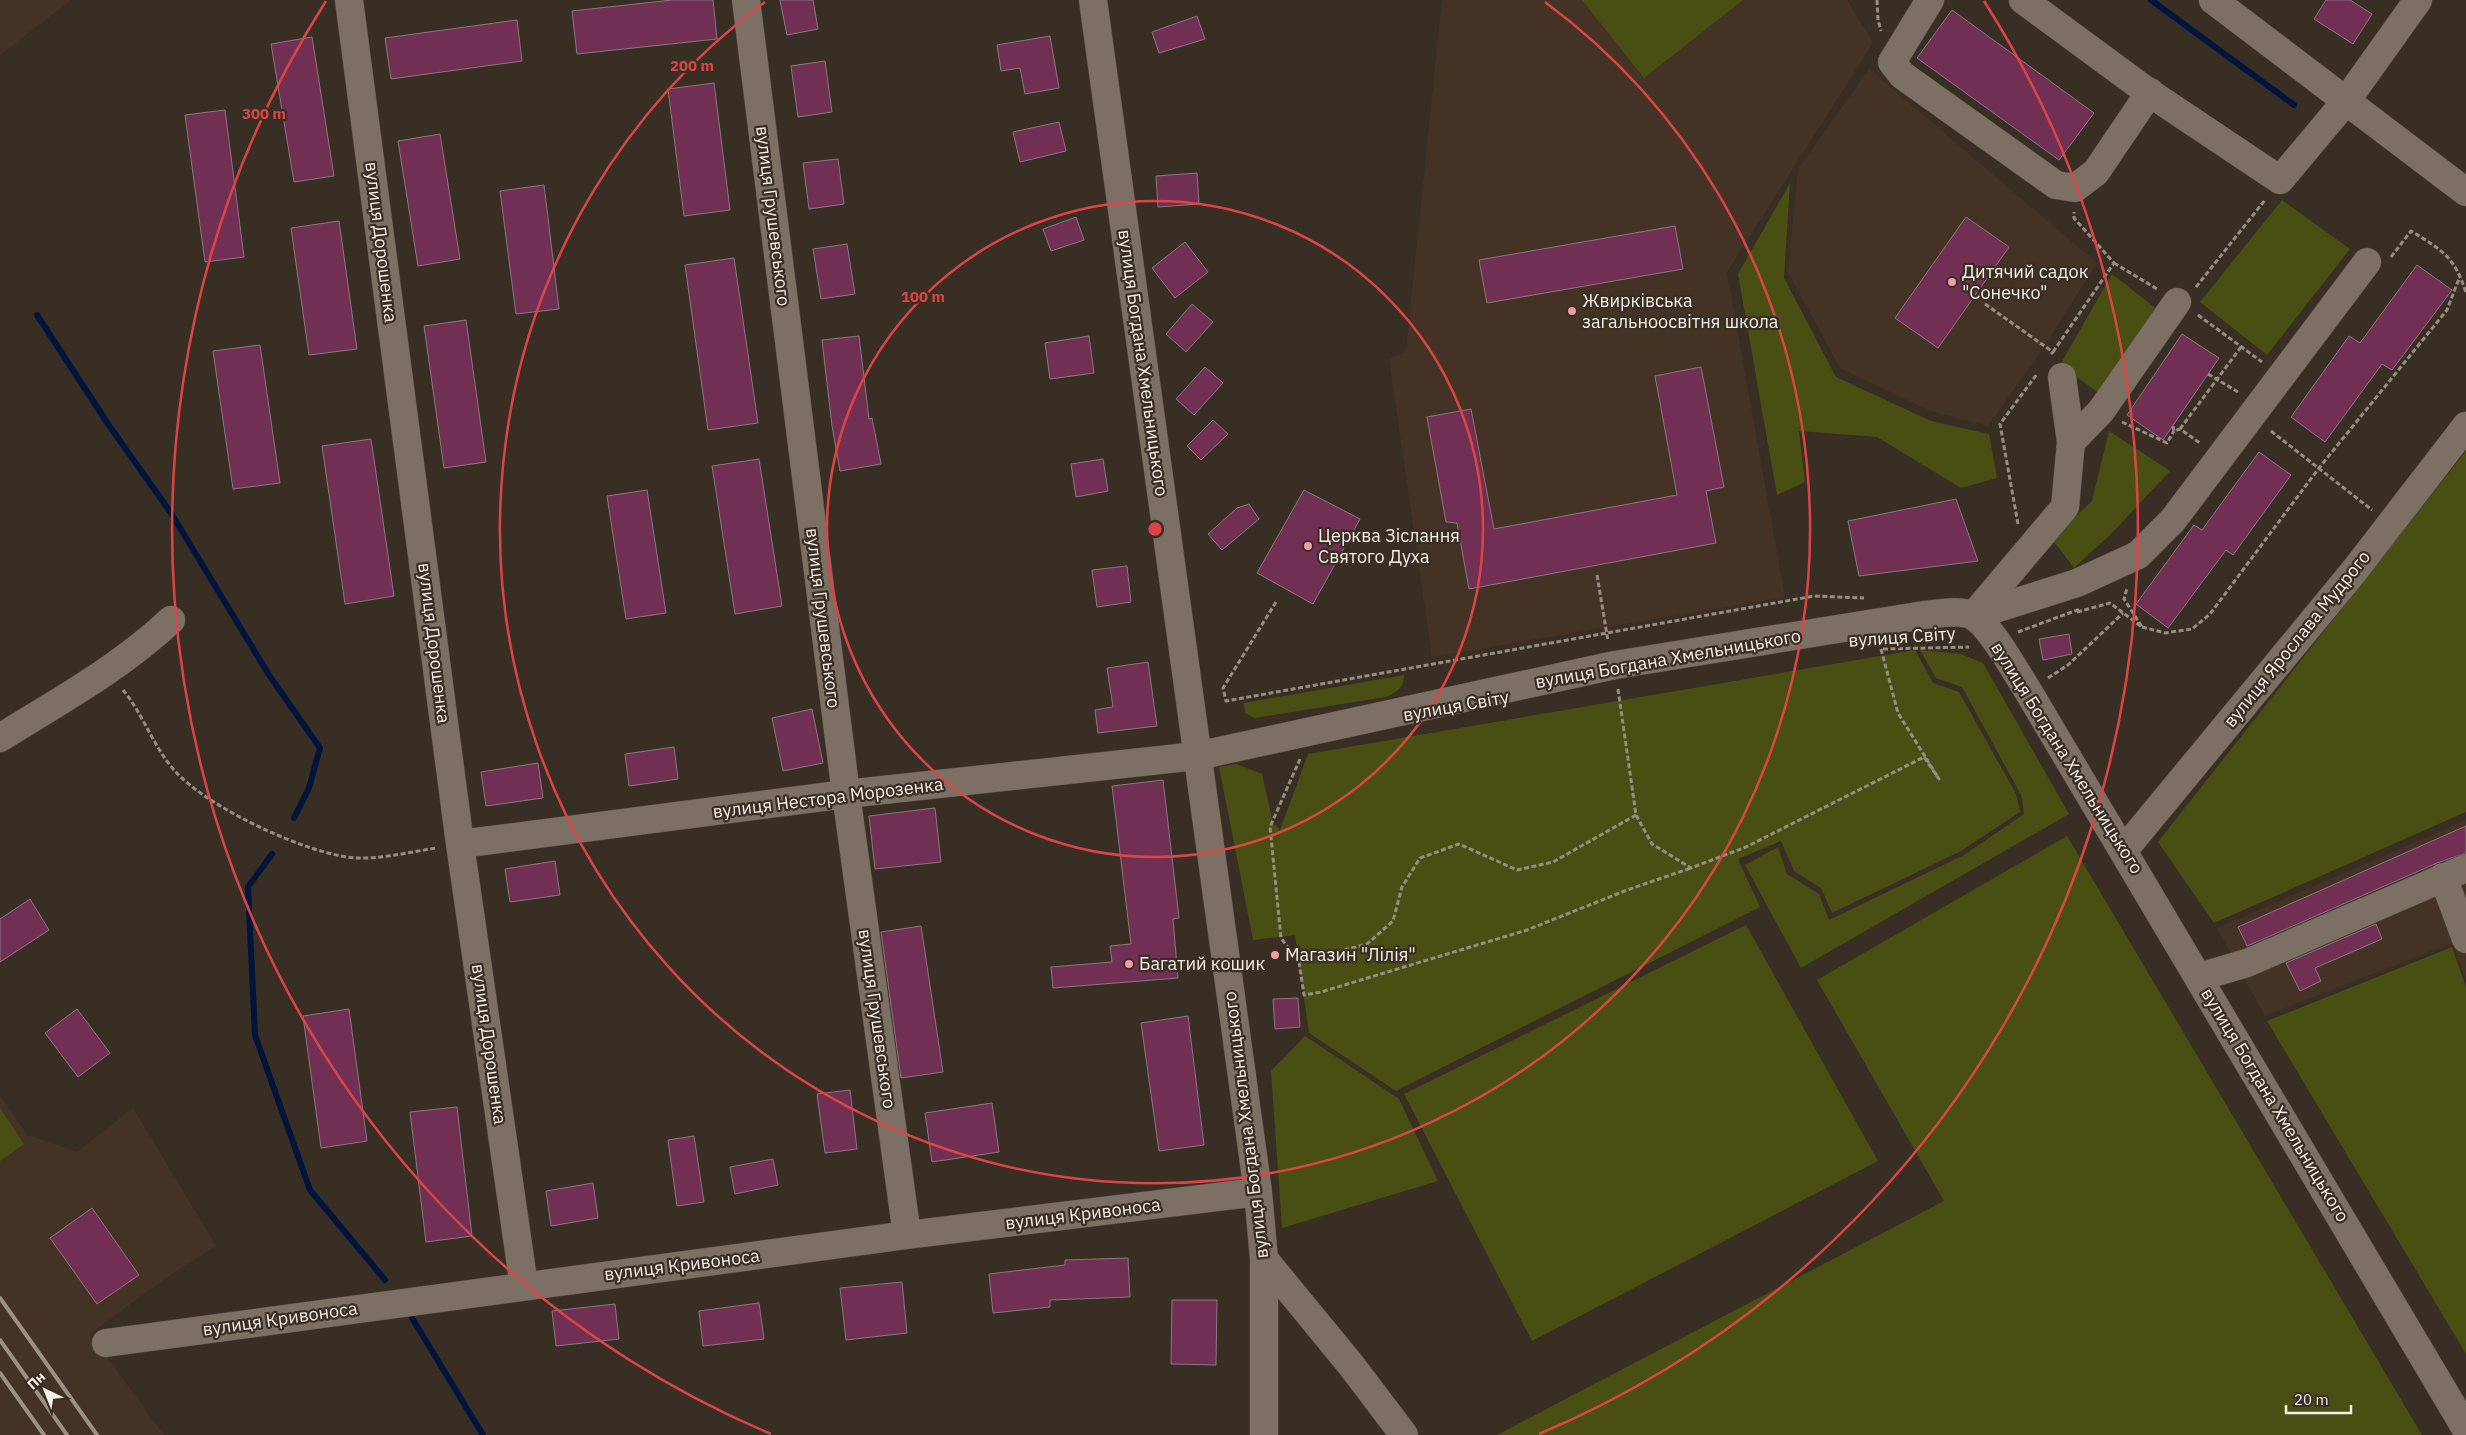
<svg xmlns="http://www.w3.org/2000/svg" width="2466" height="1435" font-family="'IBM Plex Sans',sans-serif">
	<rect width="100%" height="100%" fill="#392e23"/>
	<path fill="#443324" d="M0,0H71L0,55Z
		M1442,0H1847L1873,43L1727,272L1785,597L1432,657L1389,359L1406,351Z
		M1869,69L2097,263L2041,351L1988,426L1930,411L1840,368L1788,272L1798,169Z
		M2466,820V980L2452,943L2265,1016L2217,928Z
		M0,1095L27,1135L77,1152L133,1108L216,1246L167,1277L90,1334L164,1435H0Z"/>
	<path fill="#494e13" d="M1582,0H1743L1644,78Z
		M1790,183L1784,278L1836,377L1931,421L1989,434L1997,478L1961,488L1877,437L1799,431L1805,482L1777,495L1738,274Z
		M2282,200L2350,249L2267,355L2200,302Z
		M2112,274L2163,314L2103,396L2060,365Z
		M2109,431L2170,471L2112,533L2074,568L2052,539L2092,501Z
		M2466,451V812L2214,923L2158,842Z
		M1915,650L1933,683L1959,692L2016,794L2020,812L1961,851L1832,913L1821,888L1794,871L1781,841L1738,859L1760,907L1396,1091L1309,1033L1295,935L1253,940L1219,767L1236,764L1262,774L1273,823L1280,830L1308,754Z
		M1920,650L1961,654L1983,663L2069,814L1801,968L1745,865L1778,847L1787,874L1819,894L1829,920L1964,855L2024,814L2021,795L1962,687L1936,678Z
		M1404,675C1405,686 1397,693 1386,697L1255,718L1245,713L1244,703Z
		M2067,836L2422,1435H1497L1944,1201L1817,980Z
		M1746,925L1878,1161L1532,1341L1404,1094Z
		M2452,947L2466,987V1354L2267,1021Z
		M1305,1036L1399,1099L1438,1181L1282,1228L1271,1071Z
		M0,1108L24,1144L0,1161Z"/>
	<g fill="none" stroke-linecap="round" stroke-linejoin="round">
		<path stroke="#00143c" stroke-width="6" d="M2151,0L2294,105
			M37,315L108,424L171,513L269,675L320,748L309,788L294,818
			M272,854L248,887L255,1035L310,1190L385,1280
			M412,1318L483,1435"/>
	</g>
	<path fill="#712f54" stroke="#897880" d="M672,0H713L717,39L577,54L572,11Z
		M780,0H813L818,29L787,35Z
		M2326,0H2350L2372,14L2353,44L2314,19Z
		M1952,10L2094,113L2059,160L1917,58Z
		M1197,16L1205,39L1159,53L1152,32Z
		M517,20L522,61L391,79L385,38Z
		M1050,36L1059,88L1025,94L1020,68L1001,71L997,45Z
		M312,37L334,176L294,182L271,44Z
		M825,61L832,112L798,117L791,66Z
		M714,83L730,210L684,216L668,89Z
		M225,110L244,257L205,262L185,115Z
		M1059,122L1066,151L1020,162L1013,132Z
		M440,134L460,259L418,266L398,141Z
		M838,159L844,204L809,209L803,163Z
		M1197,173L1199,204L1158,207L1156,176Z
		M544,185L559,309L516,314L500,191Z
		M1076,217L1084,240L1051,251L1043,229Z
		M1966,217L2009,247L1938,348L1895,318Z
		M339,221L357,349L309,355L291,228Z
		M1675,226L1683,269L1487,303L1479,260Z
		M1185,242L1208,272L1175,298L1152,268Z
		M847,244L855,294L821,299L813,249Z
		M734,258L758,423L708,430L685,265Z
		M2417,265L2452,290L2392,370L2382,364L2325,442L2291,417L2349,336L2360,343Z
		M1192,304L1213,322L1186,352L1166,334Z
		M466,320L486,462L444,468L424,326Z
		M2182,334L2219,358L2163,440L2127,415Z
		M859,336L869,419L872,418L881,464L840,471L832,426L822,340Z
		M1089,336L1094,373L1050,379L1045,343Z
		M260,345L280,483L233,489L213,351Z
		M1205,367L1223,383L1194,415L1176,399Z
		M1701,367L1724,487L1706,491L1716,543L1469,589L1457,523L1446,522L1427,417L1471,409L1494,529L1677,495L1655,376Z
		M1213,420L1228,434L1201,460L1187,446Z
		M371,439L394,596L345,604L322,446Z
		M2259,452L2291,475L2233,555L2226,550L2168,628L2136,604L2194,525L2202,530Z
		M759,459L782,606L735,614L712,466Z
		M1103,459L1108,491L1076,497L1071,464Z
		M647,490L666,613L626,619L607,496Z
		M1304,490L1360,519L1313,604L1257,573Z
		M1956,499L1978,561L1859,576L1848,521Z
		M1249,504L1259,519L1222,550L1208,534L1237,508Z
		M1127,566L1131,602L1097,607L1092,570Z
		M2069,634L2072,654L2043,660L2039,639Z
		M1148,662L1157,726L1098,733L1095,710L1113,707L1107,668Z
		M812,709L823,763L783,771L772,718Z
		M674,747L678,779L629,786L625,754Z
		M538,763L543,798L486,806L481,772Z
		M1163,780L1179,918L1173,919L1178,978L1053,988L1051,967L1112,962L1110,946L1131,944L1112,786Z
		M935,808L941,862L875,869L869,816Z
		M2466,826V853L2437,863L2247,946L2238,927Z
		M555,861L560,895L510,902L505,869Z
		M30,899L49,930L0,962V919Z
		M2376,924L2382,939L2315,968L2321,981L2300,991L2286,963Z
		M921,926L943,1072L901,1078L881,932Z
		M1298,998L1300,1027L1275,1029L1273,999Z
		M77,1009L110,1053L78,1077L45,1033Z
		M349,1009L367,1141L321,1148L303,1016Z
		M1188,1016L1204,1145L1159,1151L1141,1023Z
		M850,1090L857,1149L825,1153L817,1094Z
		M992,1103L999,1152L932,1162L925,1113Z
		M457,1107L472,1236L426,1242L410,1112Z
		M694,1136L704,1202L677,1206L668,1140Z
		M773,1159L778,1185L735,1194L730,1167Z
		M593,1183L598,1218L551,1226L546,1191Z
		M92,1208L139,1275L97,1304L50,1238Z
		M1128,1258L1130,1297L1050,1300V1307L993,1313L989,1274L1065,1265V1260Z
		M902,1282L907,1333L846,1340L840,1288Z
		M1172,1300H1217L1216,1365L1171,1364Z
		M759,1303L764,1339L703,1346L699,1311Z
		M615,1304L619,1339L556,1346L552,1311Z"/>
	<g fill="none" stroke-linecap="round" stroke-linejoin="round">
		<defs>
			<path id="minor" d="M349,0L460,844L524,1286
				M746,0L846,794L907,1235
				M1093,0L1258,1192L1264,1259V1435
				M1930,0L1892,62L1902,75L2056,185L2075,188L2096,172L2150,92
				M2023,0L2144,89L2280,180L2346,101L2418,0
				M2213,0L2466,192
				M2071,442L2101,411L2177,302
				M1973,616L2077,583L2138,555L2173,520L2367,262
				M1973,616L2065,507L2071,442L2062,377
				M0,738C59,701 120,668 171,620
				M460,844L846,794L1197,756L1615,665L1924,615C1938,614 1960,609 1973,616C1990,625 2017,674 2028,691L2466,1429
				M2124,850L2355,570L2466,426
				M2443,877L2466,939
				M2199,977L2247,963L2466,868
				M1264,1259L1351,1365L1404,1435
				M106,1343L907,1235L1258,1192"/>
		</defs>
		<use href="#minor" stroke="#544a41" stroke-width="29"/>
		<path stroke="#958c83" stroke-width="3" stroke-dasharray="5 2.5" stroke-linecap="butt" d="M1877,0L1878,20L1881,31
			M2391,257L2411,231C2442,250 2455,257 2466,293
			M2114,263L2157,289
			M2196,287L2265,200
			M1985,304L2053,352L2051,354
			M2198,315L2262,362
			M2053,352L2114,263L2074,218V212
			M2208,374L2238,392
			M2122,422L2167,443L2174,431
			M2173,426L2174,431L2180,429L2200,443
			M2180,429L2241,347
			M2271,431L2372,510
			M2018,524L2000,424L2037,374
			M1597,575L1608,641
			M1276,602L1223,688L1226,701L1814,596L1864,598
			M2077,612L2110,603L2142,627L2124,599L2127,588
			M2142,627L2165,633L2192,629L2210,614L2319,468L2447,310L2460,276
			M2018,632L2080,609
			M1883,649L1969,647
			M2048,678L2068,665L2123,613
			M1618,689L1636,815L1652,844L1691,868L1746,847L1924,757L1939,779L1898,713L1881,649
			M123,690C143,714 153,746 174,770C206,807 308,855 356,858C382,859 410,852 436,848
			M1300,759L1270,827L1281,938L1299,962L1367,944L1393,921L1402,887L1420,858L1459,844L1517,870L1553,862L1636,815
			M1299,962L1304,995L1321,992L1527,930L1627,890L1691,868"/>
		<use href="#minor" stroke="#7c6f63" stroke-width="28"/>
		<path stroke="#999087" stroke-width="4" d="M0,1298L97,1435
			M0,1340L67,1435
			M0,1373L44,1435"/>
	</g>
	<g fill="none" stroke="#db4645" stroke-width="2.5">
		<circle cx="1155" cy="529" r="328"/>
		<path d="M1545 2A655 655 0 1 1 765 2"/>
		<path d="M771 1434A983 983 0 0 1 326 1M1984 1A983 983 0 0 1 1539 1434"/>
	</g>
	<g fill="#f49aa3" stroke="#392e23" stroke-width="2">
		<circle cx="1952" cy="282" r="5"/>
		<circle cx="1572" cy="311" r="5"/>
		<circle cx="1308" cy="546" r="5"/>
		<circle cx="1275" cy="955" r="5"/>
		<circle cx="1129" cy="964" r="5"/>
	</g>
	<g text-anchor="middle" stroke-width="4.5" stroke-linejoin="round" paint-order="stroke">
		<g font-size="18" fill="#f7efe8" stroke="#392e23">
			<text transform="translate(773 216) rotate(83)" y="6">вулиця Грушевського</text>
			<text transform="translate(381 242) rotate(83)" y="6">вулиця Дорошенка</text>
			<text transform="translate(1143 363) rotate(82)" y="6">вулиця Богдана Хмельницького</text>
			<text transform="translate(823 618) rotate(83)" y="6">вулиця Грушевського</text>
			<text transform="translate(1902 637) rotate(-4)" y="6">вулиця Світу</text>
			<text transform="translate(2297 639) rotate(-51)" y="6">вулиця Ярослава Мудрого</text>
			<text transform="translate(434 643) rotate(83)" y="6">вулиця Дорошенка</text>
			<text transform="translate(1668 659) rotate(-10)" y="6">вулиця Богдана Хмельницького</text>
			<text transform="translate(1456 706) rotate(-10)" y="6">вулиця Світу</text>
			<text transform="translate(2067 758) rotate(58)" y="6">вулиця Богдана Хмельницького</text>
			<text transform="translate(828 798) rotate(-7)" y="6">вулиця Нестора Морозенка</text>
			<text transform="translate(877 1019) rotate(82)" y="6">вулиця Грушевського</text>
			<text transform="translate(489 1044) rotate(82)" y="6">вулиця Дорошенка</text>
			<text transform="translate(2275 1105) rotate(59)" y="6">вулиця Богдана Хмельницького</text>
			<text transform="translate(1246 1125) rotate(-97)" y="6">вулиця Богдана Хмельницького</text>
			<text transform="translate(1083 1214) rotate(-7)" y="6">вулиця Кривоноса</text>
			<text transform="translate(682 1265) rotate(-7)" y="6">вулиця Кривоноса</text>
			<text transform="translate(280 1319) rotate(-8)" y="6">вулиця Кривоноса</text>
		</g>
		<g font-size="18" fill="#f7efe8" stroke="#392e23" text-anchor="start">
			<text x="1962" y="278">Дитячий садок<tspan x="1962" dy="21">"Сонечко"</tspan></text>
			<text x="1582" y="307">Жвирківська<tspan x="1582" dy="21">загальноосвітня школа</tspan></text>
			<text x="1318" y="542">Церква Зіслання<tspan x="1318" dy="21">Святого Духа</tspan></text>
			<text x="1285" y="961">Магазин "Лілія"</text>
			<text x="1139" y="970">Багатий кошик</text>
		</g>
	</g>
	<circle cx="1155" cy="529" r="8" fill="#db4645" stroke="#392e23" stroke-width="2.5"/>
	<g font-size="15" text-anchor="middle" font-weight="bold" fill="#db4645" stroke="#392e23" stroke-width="4.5" stroke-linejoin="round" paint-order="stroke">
		<text x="692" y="71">200 m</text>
		<text x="264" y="119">300 m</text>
		<text x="923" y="302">100 m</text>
	</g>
	<g transform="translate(45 1390) rotate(317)" stroke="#392e23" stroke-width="4" paint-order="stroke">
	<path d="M0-4L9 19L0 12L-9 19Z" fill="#f7efe8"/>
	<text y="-8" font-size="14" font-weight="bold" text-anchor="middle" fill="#f7efe8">Пн</text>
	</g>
	<path d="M2286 1405v8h65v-8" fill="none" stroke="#f7efe8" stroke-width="2.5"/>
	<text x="2294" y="1405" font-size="15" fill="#f7efe8" stroke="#392e23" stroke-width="4" paint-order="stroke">20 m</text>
</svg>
